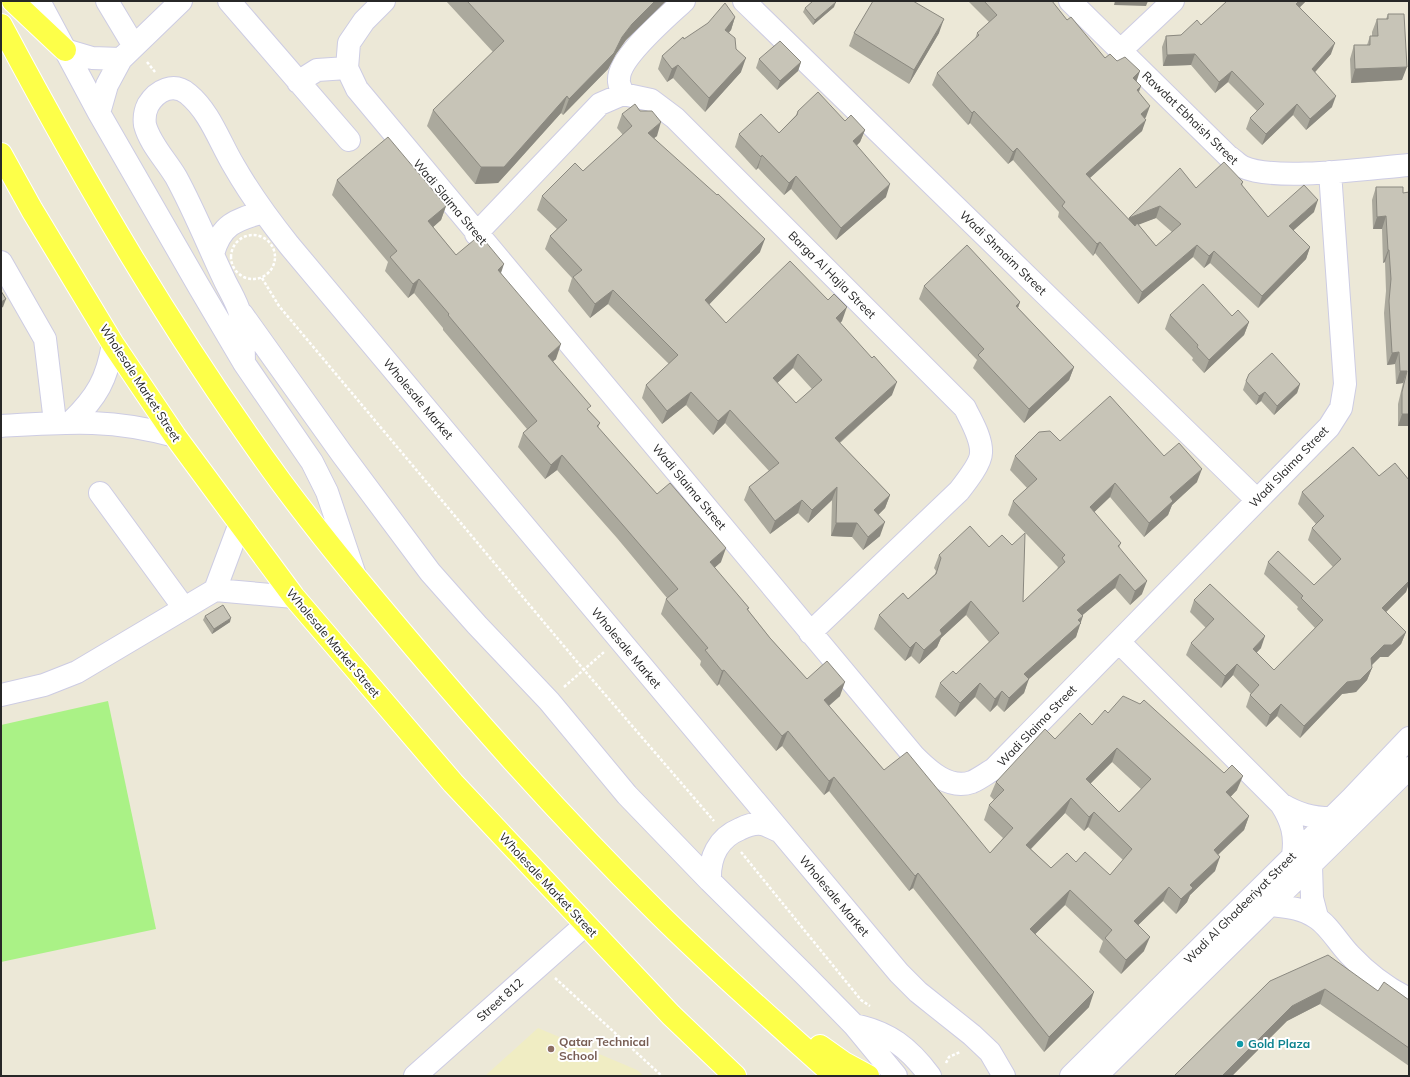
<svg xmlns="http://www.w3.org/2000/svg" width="1410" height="1077" font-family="Mulish,sans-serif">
	<rect width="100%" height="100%" fill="#ece8d7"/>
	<path fill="#f0edc3" d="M538,1028L637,1070L644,1076H485Z"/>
	<path fill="#aaf286" d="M108,701L156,929L1,962V725Z"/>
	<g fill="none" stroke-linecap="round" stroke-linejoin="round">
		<defs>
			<path id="minor" d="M39,1L99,113L198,285L244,363L312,462L327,492L356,578
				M107,1L134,46
				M229,1L349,140
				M384,1L364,21L349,43L347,68L357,89L914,756C929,771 949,790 972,782C979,779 987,773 994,769L1329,427L1341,408L1345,384L1330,172
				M744,1L1257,500
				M1070,1L1228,156C1233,159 1238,165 1243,167C1277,182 1370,168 1409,165
				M65,50L92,58L121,59
				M1121,50L1173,1
				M298,82L317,70L347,68
				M623,94C622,90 618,84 619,79C619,57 667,17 684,1
				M99,113L107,85L121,59L181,1
				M476,234L600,104L623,94L651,100L675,118L965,408C971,421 982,438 981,453C981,463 966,482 959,491L810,633
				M213,254C221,224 236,220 263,212
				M1,262L45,339L55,422
				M242,314L342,454L430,572L477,625L549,701L627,795L710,881L806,976L854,1025L896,1076
				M244,363C244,346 243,330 240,314C237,302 229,290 224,279C208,245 194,210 176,177C166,160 150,144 145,125C144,118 145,111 148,105C157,90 174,82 188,94C210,112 220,143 234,166C250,194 269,220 289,245L899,973L918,992L972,1035L990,1052L1004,1076
				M71,422C97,397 107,379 113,344
				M1,426C66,422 111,418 175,436
				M100,493L184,608
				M215,590L239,526
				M1119,642L1281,804C1292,821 1296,836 1293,855
				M1,695L44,685L77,672L215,590L294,597
				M1281,804C1298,814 1312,818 1331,818
				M1311,866L1312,898L1317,917
				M710,881C709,858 718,838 740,829C746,826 755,823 762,824C767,825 774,829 779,831
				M1271,905C1287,907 1302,908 1315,917C1328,924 1339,944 1350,955C1368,974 1386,988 1409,999
				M854,1025C889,1032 909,1048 930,1076
				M415,1076L585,925
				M1071,1076L1352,798L1409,738
				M1096,1076L1409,768"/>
			<path id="major" d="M13,1L65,50
				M1,25C85,183 175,337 281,482C327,544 376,602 426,661C499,747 575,831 656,911C713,968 775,1022 835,1076
				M1,154L32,210L113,344L175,436L294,597L453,783L671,1015L735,1076
				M820,1046L844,1063L868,1076"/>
		</defs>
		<use href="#minor" stroke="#cdcce3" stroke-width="24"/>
		<use href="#major" stroke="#fff" stroke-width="24"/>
		<path stroke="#fff" stroke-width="2.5" stroke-dasharray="3 2" stroke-linecap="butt" d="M147,62L155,72
			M231 257a22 22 0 1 1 44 0a22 22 0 1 1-44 0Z
			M262,278L279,306L584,670L714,821
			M564,687L604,652
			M741,852L861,1000L870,1006
			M555,978L662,1076
			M946,1063L949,1057L960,1052"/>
		<use href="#minor" stroke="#fff" stroke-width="22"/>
		<use href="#major" stroke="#fdff49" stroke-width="22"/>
	</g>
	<path fill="#aba99d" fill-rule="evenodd" d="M446,1H666L626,40L616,54L608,69L563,115L561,113L498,183L475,184L427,126L433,110L493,52Z
		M968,1H1052L1067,20L1105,58L1136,82L1141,86L1139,92L1146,117L1145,118L1142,131L1090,178L1128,219L1129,218L1196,188L1243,182L1242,186L1268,217L1314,212L1293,230L1310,247L1306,259L1258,308L1210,263L1204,268L1193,257L1138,304L1095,253L1093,256L1058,217L1059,212L1013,160L1008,164L970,123L968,125L932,85L937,73L975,39L977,33L989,22ZM1156,218L1172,232L1156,246L1138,224Z
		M1227,1H1306L1300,7L1331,54L1315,72L1332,107L1306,130L1293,115L1262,145L1246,129L1250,118L1257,111L1228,82L1215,93L1191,65L1163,66L1162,47L1166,36L1181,35L1201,25Z
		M834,7L813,25L803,12L805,8Z
		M1388,14L1402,80L1351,83L1350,59L1354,45H1367L1370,36H1372V32L1377,19H1386Z
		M735,17L731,30L729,32L736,49L741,72L705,112L673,78L667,82L658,69L662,56L684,39Z
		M854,33H939L909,84L849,46Z
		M759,59L801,62L798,71L777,90L756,68Z
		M798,111L845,121L865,130L860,142L856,146L886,197L836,240L791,189L784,195L758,168L756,170L735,147L739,134L779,133L796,115Z
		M622,114L657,136L654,138L760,252L709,304L726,323L842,321L840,323L892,395L840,443L890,495L885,508L878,515L880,536L863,550L852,537L831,536L832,500L808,523L798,513L770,534L744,500L749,487L769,471L725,423L713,435L686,405L662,424L642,398L646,385L669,364L608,304L590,318L568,291L572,278L545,249L550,236L557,229L537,210L542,196L583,171L623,135L617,128ZM793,368L812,389L796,403L777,383Z
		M337,180L446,206L441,220L433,227L456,255L501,273L556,359L553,361L589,411L600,423L598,428L657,494L721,562L714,568L749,608L748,610L770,638L807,679L840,696L829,706L884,770L990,853L1003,838L984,820L989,805L994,800L990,796L996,782L1055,739L1092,725L1108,713L1237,790L1230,797L1249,816L1244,830L1218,855L1215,871L1190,895L1187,902L1176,914L1163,901L1138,925L1144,951L1121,974L1099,952L1103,941L1065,905L1035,934L1089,1007L1044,1052L913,888L909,891L829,791L824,795L782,746L776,751L719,684L717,686L700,665L701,661L661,614L666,599L667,598L617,538L557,470L545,479L518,447L523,433L527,429L443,330V328L414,293L408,298L385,271L388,262L332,195ZM1112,762L1141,789L1119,812L1090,784ZM1065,813L1084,831L1088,827L1123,860L1110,875L1076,862L1051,868L1031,849Z
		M1376,187L1403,193L1409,192V426H1398V404L1403,383L1396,384L1395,364L1387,365L1384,313L1386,291L1385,262L1383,263L1382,229H1373L1372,200Z
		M924,286L1020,302L1018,308L1074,367L1069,380L1024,423L973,368L977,360L919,299Z
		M1170,315L1232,316L1249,322L1244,335L1204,373L1192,360L1193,358L1165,329Z
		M1246,381L1300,384L1297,393L1274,415L1261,401L1256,405L1243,390Z
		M1060,441L1164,456L1197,482L1172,505L1168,515L1144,537L1110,497L1094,512L1121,543L1119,548L1142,594L1130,605L1115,588L1082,615L1076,637L1028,679L1024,693L1004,712L997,705L990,712L975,697L955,717L935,697L940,683L956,674L989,642L966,615L941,638L937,647L919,664L911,656L905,661L874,629L879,615L908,599L935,574L936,571L934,568L939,555L1023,602L1057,570L1058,567L1008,515L1013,501L1027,488L1010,470L1015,456Z
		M1302,492L1408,586L1406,592L1386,612L1406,632L1401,644L1388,657H1380L1371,665L1372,668L1367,680L1356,692L1342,694L1300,738L1277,716L1266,727L1246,707L1250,695L1251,694L1233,675L1221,688L1186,655L1191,643L1206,628L1190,612L1194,600L1261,648L1256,652L1274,670L1315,628L1297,609L1298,607L1264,574L1268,562L1314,585L1333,567L1308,540L1312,528L1316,524L1298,504Z
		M205,616L230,622L212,634L203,620Z
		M1270,981L1378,991L1409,1000V1066L1320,1004L1287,1021L1232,1076H1174Z"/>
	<path fill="#8b8980" d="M655,1H666L626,40L616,54L608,69L563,115L569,99L622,37L632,24Z
		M1115,1H1148L1146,6L1114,5Z
		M1299,1H1306L1293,14L1296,4Z
		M836,2L834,7L813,25L815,20Z
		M735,17L731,30L720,43L725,30Z
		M944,19L939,33L909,84L914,70Z
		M1335,43L1331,54L1308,80L1312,69Z
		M1195,54L1191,65L1163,66L1167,55Z
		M746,58L741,72L705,112L709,98Z
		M801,62L798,71L777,90L780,81Z
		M678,65L673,78L667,82L672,69Z
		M1407,67L1402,80L1351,83L1355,69Z
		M1140,71L1136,83L1133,78Z
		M1232,71L1228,82L1215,93L1219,82Z
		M1141,86L1136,98L1137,90Z
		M567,96L561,113L498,183L475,184L481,167Z
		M1336,96L1332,107L1306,130L1310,119Z
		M1297,104L1293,115L1262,145L1266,134Z
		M1150,106L1146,117L1137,126L1141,114Z
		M974,111L970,123L968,125L972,113Z
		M1146,120L1142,131L1082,185L1086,174Z
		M661,122L657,136L643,146L648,133Z
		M865,130L860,142L848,154L853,141Z
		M1017,148L1013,160L1008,164L1013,152Z
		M762,155L758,168L756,170L761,157Z
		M796,176L791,189L784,195L789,183Z
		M890,184L886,197L836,240L841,228Z
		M1318,200L1314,212L1285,238L1289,226Z
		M446,206L441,220L423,236L428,221Z
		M1160,206L1156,218L1125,230L1129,218Z
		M1386,216L1382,229H1373L1377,217Z
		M765,239L760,252L700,314L705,300Z
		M1100,242L1095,253L1093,256L1097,244Z
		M1197,245L1193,257L1138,304L1142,292Z
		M1310,247L1306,259L1258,308L1262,296Z
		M1388,250H1389L1385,262L1383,263Z
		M1214,251L1210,263L1204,268L1209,256Z
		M504,264L499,279L498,270Z
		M419,279L414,293L408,298L413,284Z
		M613,290L608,304L590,318L595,304Z
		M6,299L3,307L1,308V302Z
		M1020,302L1015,315L1016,306Z
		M847,307L842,321L831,332L836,318Z
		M1249,322L1244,335L1204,373L1209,360Z
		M561,344L556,359L543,370L548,356Z
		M1399,352L1395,364L1387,365L1392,353Z
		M798,354L793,368L768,392L773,378Z
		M1074,367L1069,380L1024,423L1029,409Z
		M1400,371H1407L1403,383L1396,384Z
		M897,382L892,395L830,451L835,438Z
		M1300,384L1297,393L1274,415L1277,406Z
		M691,392L686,405L662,424L667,411Z
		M1265,392L1261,401L1256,405L1259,396Z
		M730,410L725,423L713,435L718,421Z
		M1402,414H1409V426H1398Z
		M562,455L557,470L545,479L551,465Z
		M1202,469L1197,482L1172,505L1168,515L1144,537L1149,523L1170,497Z
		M1115,483L1110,497L1085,521L1090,507Z
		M837,487L832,500L808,523L812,510Z
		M890,495L885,508L870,523L874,510Z
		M802,500L798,513L770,534L775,521Z
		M885,522L880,536L863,550L868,537Z
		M836,523H857L852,537L831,536Z
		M726,548L721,562L704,577L710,562Z
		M1120,574L1115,588L1072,624L1077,610Z
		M1409,577V585L1408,586L1406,592L1378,620L1382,608Z
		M1147,581L1142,594L1130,605L1135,591Z
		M971,601L966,615L941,638L937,647L919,664L924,650L940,630Z
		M1083,616L1076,637L1019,688L1024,674Z
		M231,618L230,622L212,634L214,629Z
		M1406,632L1401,644L1388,657H1380L1367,670L1371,658L1384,645Z
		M1265,636L1261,648L1249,661L1253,649Z
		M916,642L911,656L905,661L910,648Z
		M1237,664L1233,675L1221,688L1225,676Z
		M1372,668L1367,680L1356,692L1342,694L1300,738L1304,726L1347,682Z
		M724,670L719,684L717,686L722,671Z
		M1029,679L1024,693L1004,712L1009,698Z
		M845,682L840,696L819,714L824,700Z
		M980,683L975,697L955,717L960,703Z
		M1002,691L997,705L990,712L995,699Z
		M1281,704L1277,716L1266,727L1270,715Z
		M788,731L782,746L776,751L782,736Z
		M1117,748L1112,762L1080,794L1086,779Z
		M1243,776L1237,790L1221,807L1226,792Z
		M834,777L829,791L824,795L829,781Z
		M1071,798L1065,813L1021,859L1026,845Z
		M1094,812L1088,827L1084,831L1089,817Z
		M1249,816L1244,830L1208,864L1214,850Z
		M1220,857L1215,871L1190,895L1187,902L1176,914L1181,899L1190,885Z
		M918,873L913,888L909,891L915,876Z
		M1169,887L1163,901L1128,935L1134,921Z
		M1070,890L1065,905L1025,944L1030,929Z
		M1150,937L1144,951L1121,974L1126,960Z
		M1325,989L1320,1004L1287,1021L1232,1076H1222L1292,1006Z
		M1094,992L1089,1007L1044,1052L1049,1037Z"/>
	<path fill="#c7c4b7" stroke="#8b8980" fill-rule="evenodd" d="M467,1H655L632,24L622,37L614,53L569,99L567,96L504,167H481L433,110L504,41Z
		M813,1H835L836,2L815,20L805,8Z
		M873,1H913L944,19L914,70L854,33Z
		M984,1H1052L1067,20L1071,17L1105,58L1110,54L1117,61L1125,57L1140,71L1133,78L1141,86L1137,90L1150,106L1141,114L1146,120L1086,174L1135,226L1137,223L1156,246L1181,224L1160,206L1129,218L1180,168L1196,188L1224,162L1243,182L1241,184L1268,217L1304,185L1318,200L1289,226L1310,247L1262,296L1214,251L1209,256L1197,245L1142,292L1100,242L1097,244L1062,206L1065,202L1017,148L1013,152L974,111L972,113L937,73L979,35L977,33L997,15Z
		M1227,1H1299L1296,4L1335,43L1312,69L1336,96L1310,119L1297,104L1266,134L1250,118L1264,104L1232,71L1219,82L1195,54L1167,55L1166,36L1181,35L1197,20L1201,25Z
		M725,3L735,17L725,30L735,38L736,49L746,58L709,98L678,65L672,69L662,56L683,37L684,39L708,23Z
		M1388,14H1404L1407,67L1355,69L1354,45H1370V36H1378L1377,19H1388Z
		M780,41L801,62L780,81L759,59Z
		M818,92L845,121L851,115L865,130L853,141L890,184L841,228L796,176L789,183L762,155L761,157L739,134L761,114L779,133L797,115L798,111Z
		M635,104L640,111H652L661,122L648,133L717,195L718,194L765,239L705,300L726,323L790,261L828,300L834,294L847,307L836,318L872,358L874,356L897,382L835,438L890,495L874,510L885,522L868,537L857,523H836L837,487L812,510L802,500L775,521L749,487L779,463L730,410L718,421L691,392L667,411L646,385L678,355L613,290L595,304L573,277L582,270L550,236L567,220L542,196L575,163L583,171L632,126L622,114ZM798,354L822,380L796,403L773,378Z
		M388,137L446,206L428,221L456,255L480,235L504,264L498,270L561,344L548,356L591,406L587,409L600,423L597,426L657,494L670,483L726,548L710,562L749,608L747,609L770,638L807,679L827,661L845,682L824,700L884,770L907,752L990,853L1013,828L989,805L1004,790L996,782L1045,729L1055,739L1080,713L1092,725L1105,710L1108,713L1123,696L1140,704L1144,700L1224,773L1232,765L1243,776L1226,792L1249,816L1214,850L1220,857L1190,885L1193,888L1181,899L1169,887L1134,921L1150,937L1126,960L1105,938L1112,930L1070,890L1030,929L1094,992L1049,1037L918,873L915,876L834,777L829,781L788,731L782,736L724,670L722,671L705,650L708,648L666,599L678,589L622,524L562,455L551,465L523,433L537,421L448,315L449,314L419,279L413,284L390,257L397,251L337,180ZM1117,748L1151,779L1119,812L1086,779ZM1071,798L1089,817L1094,812L1132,849L1110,875L1085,852L1076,862L1067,853L1051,868L1026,845Z
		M1376,187H1403V193L1409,192V414H1402V392L1407,371H1400L1399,352L1392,353L1389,301L1391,279L1389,250H1388L1386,216L1377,217Z
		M967,245L1020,302L1016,306L1074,367L1029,409L978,355L984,349L924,286Z
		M1203,284L1232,316L1238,310L1249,322L1209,360L1197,347L1198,345L1170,315Z
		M1,291L6,299L1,302Z
		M1272,353L1300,384L1277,406L1265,392L1259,396L1246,381L1249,374Z
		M1110,396L1164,456L1179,443L1202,469L1170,497L1173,501L1149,523L1115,483L1090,507L1121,543L1118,546L1147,581L1135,591L1120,574L1077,610L1083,616L1078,620L1081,623L1024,674L1029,679L1009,698L1002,691L995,699L980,683L960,703L940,683L953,671L956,674L999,633L971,601L940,630L942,634L924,650L916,642L910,648L879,615L903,593L908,599L936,574L941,558L939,555L970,526L989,547L1002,535L1012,545L1025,533L1023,602L1065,562L1062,558L1065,555L1013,501L1037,479L1015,456L1039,432L1050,431L1060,441Z
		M1353,447L1379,476L1395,463L1409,480V577L1408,578L1409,579V581L1382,608L1406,632L1392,645H1384L1371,658L1372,668L1360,680L1347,682L1304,726L1281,704L1270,715L1250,695L1259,685L1237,664L1225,676L1191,643L1214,619L1194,600L1210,584L1265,636L1253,649L1274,670L1323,620L1301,598L1303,596L1268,562L1278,551L1314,585L1341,559L1312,528L1324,516L1302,492Z
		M223,605L231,618L214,629L205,616Z
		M1328,955L1378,991L1384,982L1409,1000V1048L1325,989L1292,1006L1222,1076H1174L1270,981Z"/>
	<circle fill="#0f9aa8" stroke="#fff" stroke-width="1.5" cx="1240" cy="1044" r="4"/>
	<circle fill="#8d6e63" stroke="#fff" stroke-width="1.5" cx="551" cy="1049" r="4"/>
	<g text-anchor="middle" stroke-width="4" stroke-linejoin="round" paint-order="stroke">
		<g font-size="12" fill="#272727" stroke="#fff">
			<text transform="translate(1190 118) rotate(44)" y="4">Rawdat Ebhaish Street</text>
			<text transform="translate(450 202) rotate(50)" y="4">Wadi Slaima Street</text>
			<text transform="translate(1003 253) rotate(44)" y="4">Wadi Shmaim Street</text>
			<text transform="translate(832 275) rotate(45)" y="4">Barga Al Hajla Street</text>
			<text transform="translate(140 383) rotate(57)" y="4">Wholesale Market Street</text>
			<text transform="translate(418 399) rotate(50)" y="4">Wholesale Market</text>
			<text transform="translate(1289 467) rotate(-46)" y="4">Wadi Slaima Street</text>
			<text transform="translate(689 487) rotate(50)" y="4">Wadi Slaima Street</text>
			<text transform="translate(333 643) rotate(50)" y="4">Wholesale Market Street</text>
			<text transform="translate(626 648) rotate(50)" y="4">Wholesale Market</text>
			<text transform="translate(1037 726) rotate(-46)" y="4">Wadi Slaima Street</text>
			<text transform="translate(548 885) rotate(47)" y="4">Wholesale Market Street</text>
			<text transform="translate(834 896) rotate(50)" y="4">Wholesale Market</text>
			<text transform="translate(1240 908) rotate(-45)" y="4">Wadi Al Ghadeeriyat Street</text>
			<text transform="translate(500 1000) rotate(-42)" y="4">Street 812</text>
		</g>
		<g font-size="12" font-weight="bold" fill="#785e54" stroke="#fff" text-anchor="start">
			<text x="559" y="1046">Qatar Technical<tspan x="559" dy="14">School</tspan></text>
		</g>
		<g font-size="12" font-weight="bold" fill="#0d838f" stroke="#fff" text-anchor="start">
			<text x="1248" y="1048">Gold Plaza</text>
		</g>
	</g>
	<rect width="1410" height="1077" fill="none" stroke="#272727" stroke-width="4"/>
</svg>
